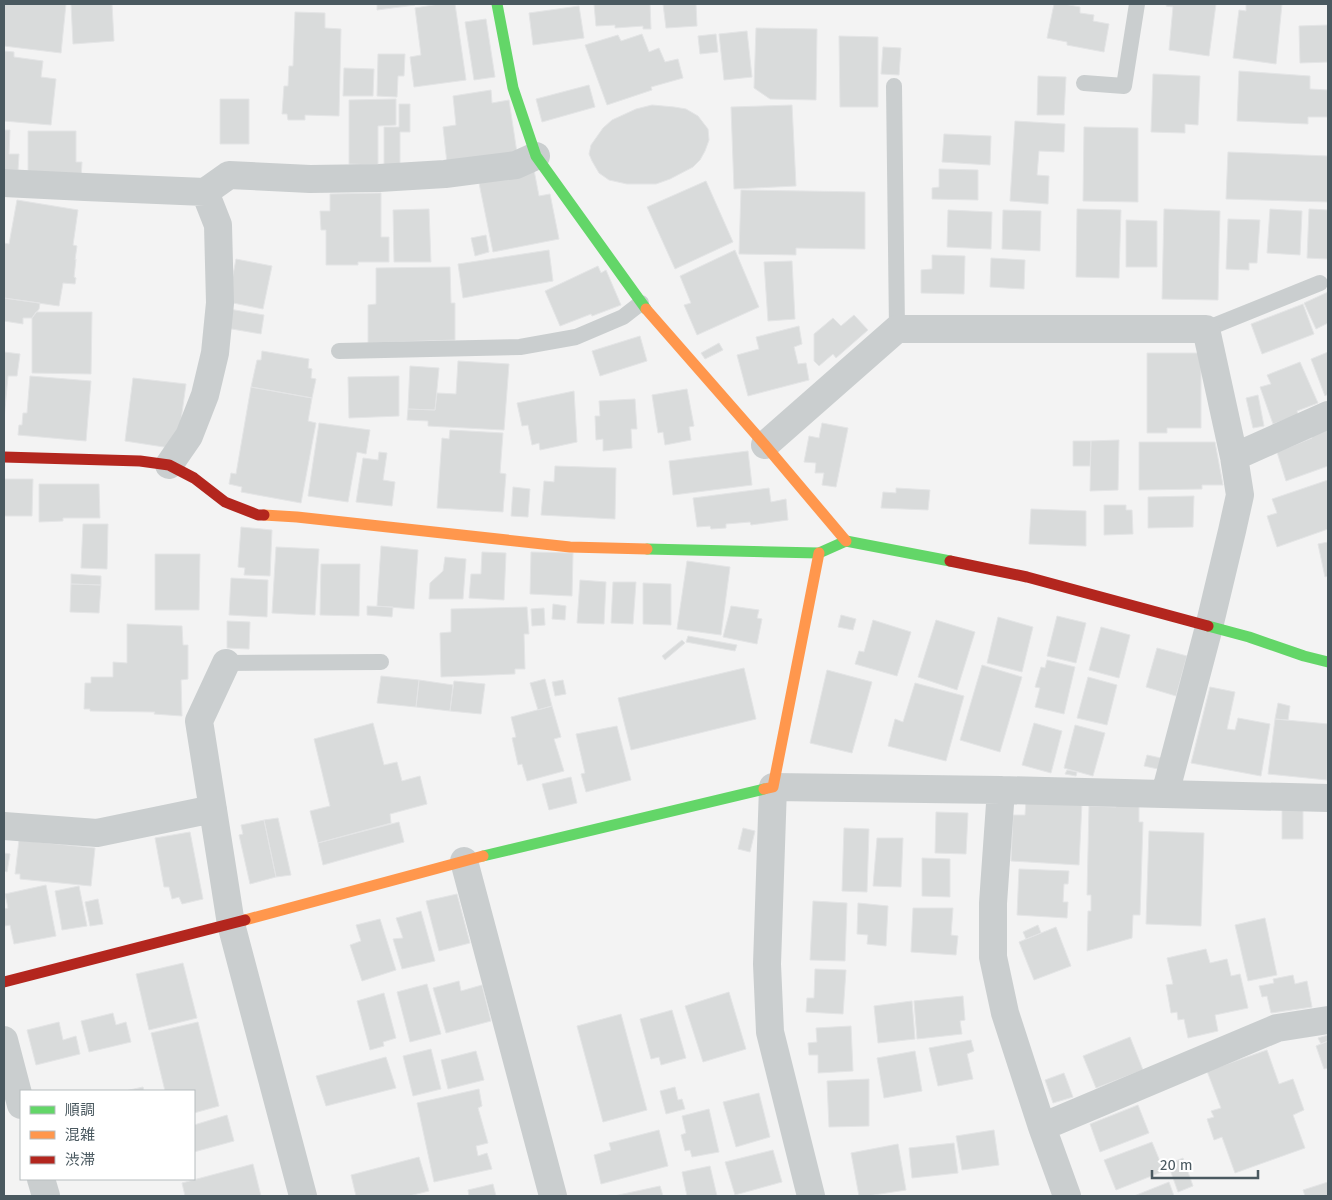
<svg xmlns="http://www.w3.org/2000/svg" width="1332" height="1200" font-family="'Fira Sans','Noto Sans JP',sans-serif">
	<rect width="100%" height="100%" fill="#f3f3f3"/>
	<path fill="#d9dbdb" stroke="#e4e5e6" d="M4,4H66L61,53L4,46Z
		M71,4H112L114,41L73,44Z
		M377,4H415V5L377,10Z
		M439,4H455L466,80L414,87L410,57L421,55L415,8Z
		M594,4H650L651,29H643V26L615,28V25L596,26Z
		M663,4H696L697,26L666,28Z
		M1054,4H1064L1080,7V13L1094,15L1093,21L1109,24L1104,52L1067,45V42L1047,38Z
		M1167,4H1216L1209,56L1169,50L1173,7L1166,6Z
		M1246,4H1282L1276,64L1233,58L1239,10L1246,11Z
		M579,6L584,38L533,45L529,13Z
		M295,12L325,13V28L341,29L339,116L305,115V120H288L287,114H282L284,86H288L289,66H293Z
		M486,19L495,77L474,80L465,22Z
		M1328,25V62L1300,63L1299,26Z
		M756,28L817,29L816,100L770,99L754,88Z
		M747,31L752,77L724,80L719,34Z
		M642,34L649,52L659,48L665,62L678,59L683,78L651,87L652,90L607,105L585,45L618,35L621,41Z
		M716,34L718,52L700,54L698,36Z
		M839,36L878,37V107H840Z
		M883,47L901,48L899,75L881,74Z
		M4,51L14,52V57L43,61L41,77L56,79L51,125L4,121Z
		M378,54H405L404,76H398L397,97L377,96Z
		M344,68L374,69L373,96H343Z
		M1239,71L1310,76V89L1328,90V117H1308V124L1237,121Z
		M1153,74L1200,76L1198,125L1185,124V133L1151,132Z
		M1038,76L1066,77L1064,115H1037Z
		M589,85L595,107L542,122L536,99Z
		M491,90L492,103L509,100L517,153L447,163L443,127L456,125L453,96Z
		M220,99H249V144H220Z
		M396,99V125L378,126V165L349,164V100Z
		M399,104H410V132H400V167H384V127H399Z
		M652,105L674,107L686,109L698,116L708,129L709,140L705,151L700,160L693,167L670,179L656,184H627L609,180L599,173L592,161L589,154L591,145L603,128L612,120L636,109Z
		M792,105L796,186L734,189L731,107Z
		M1015,121L1065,124L1064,152L1039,151L1037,175L1049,176L1048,204L1010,201Z
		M1084,127L1138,128V202L1083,201Z
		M4,130H10L9,154H19L18,170H4Z
		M28,131H76V162H82L81,179L28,180Z
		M944,134L991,136L990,165L942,162Z
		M1228,152L1328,156V202L1226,199Z
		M939,169L978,170V200L932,199V188L939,187Z
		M534,170L539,196L550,194L559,239L493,252L478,178Z
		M706,181L733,242L675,269L647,207Z
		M741,190L865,192V249L796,248V255L739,254Z
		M381,193V237H389V262H358V265H326V230H321L320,211H330V194Z
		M17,200L78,210L73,245L77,246L75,260L76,259L74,277L76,278L75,284L63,283L59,306L4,298V243L9,244Z
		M429,209L431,262H394L393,210Z
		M1077,209L1121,210L1119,278L1076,277Z
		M1164,209L1220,211L1218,300L1162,299Z
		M1270,209L1302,211L1300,255L1267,253Z
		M1309,209L1328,210V259L1307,258Z
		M948,210L992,212L991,249L947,247Z
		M1003,210L1041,211L1040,251L1002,249Z
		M1228,219L1260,220L1257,263H1249V270L1226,269Z
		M1126,220L1157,221V267H1126Z
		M486,235L489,252L475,256L471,238Z
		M549,250L553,281L463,298L458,264Z
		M735,250L759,307L697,335L684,305L691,303L680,276Z
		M932,255L965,256L964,294L921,293V270L932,269Z
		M991,258L1025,260L1024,289L990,287Z
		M236,259L272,266L263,309L228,302Z
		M792,261L795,319L768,321L764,262Z
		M598,266L601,273L606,270L621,305L592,316L591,314L560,326L545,291Z
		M450,267L451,303H455V340L368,343V305L376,304V268Z
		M1328,292V323L1316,329L1304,303Z
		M4,298L40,303L39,309L32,318H23V324L4,321Z
		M1303,304L1314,334L1262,354L1251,324Z
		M229,309L264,315L261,334L226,328Z
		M36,312H92L91,374L32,373V318Z
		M854,315L868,330L836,358L833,354L819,366L814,361V334L833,318L841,326Z
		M799,326L802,344L794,347L798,364L806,363L809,380L748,396L737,355L759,349L756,337Z
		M640,336L647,361L600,376L592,351Z
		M719,343L723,350L705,359L701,353Z
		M262,351L309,359L308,368L312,369L311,378L316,379L312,398L251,387L257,360H261Z
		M4,352L20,354L17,376H8L4,419Z
		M1328,352V394L1325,396L1311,359Z
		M1147,353H1201V428H1167V433H1147Z
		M458,361L509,364L504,430L428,426V421L407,420L408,409L435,410L437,393L456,394Z
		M1300,362L1318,403L1297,411L1298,415L1273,424L1260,387L1271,384L1267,375Z
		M410,366L439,368L435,410L408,409Z
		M30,376L91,381L86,441L18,435L19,425H22L23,413H27Z
		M399,376V416L349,418L348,377Z
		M133,378L186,384L177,449L125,441Z
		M251,387L312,398L308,421L316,423L301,503L241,492L242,487L229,484L231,473L236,474Z
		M687,389L694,426L689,427L691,440L665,445L663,432L658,433L652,395Z
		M574,391L577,442L540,450L539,443L532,445L528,425L522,426L517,403Z
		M1258,395L1264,426L1253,428L1246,398Z
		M635,399L637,429H631L632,448L603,451V439L596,440L595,416H600L599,401Z
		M319,423L370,430L366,454L357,452L348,502L308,496Z
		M822,423L848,428L836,487L822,485L824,473H815L816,463L804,462L809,436L819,438Z
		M1328,425V466L1286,481L1277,452L1312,438L1310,432Z
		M450,430L503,433L500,473L506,474L503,512L437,508L442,438L449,439Z
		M1119,440L1118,490L1090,491L1091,441Z
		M1073,441H1091L1090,466H1073Z
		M1139,442H1215L1223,485H1202V489L1139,490Z
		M748,451L752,485L673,495L669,461Z
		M379,452L387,453L383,480L395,482L392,506L356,502L363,458L378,460Z
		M555,466L616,468L615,519L541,515L544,481L554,482Z
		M4,479H33L32,516H4Z
		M1328,480V529L1277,547L1267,516L1277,513L1272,499Z
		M39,484H99L100,518H63V521L39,522Z
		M513,487L530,489L528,517L511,516Z
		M769,488L771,502L786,499L788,520L751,525L750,522L726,524V528L711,529L710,526L697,527L693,498Z
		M896,488L930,490L928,510L881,508L883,492L896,493Z
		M1194,496L1193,527L1148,528V497Z
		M1104,505H1126V510H1132L1133,534L1104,535Z
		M1031,509L1086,511V546L1029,544Z
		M83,524H108L107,569L81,568Z
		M241,527L272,530L270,576L244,575L245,568L238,567Z
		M1328,542V576L1325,577L1318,544Z
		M381,546L418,550L414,609L377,606Z
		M276,547L319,549L315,615L272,613Z
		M482,552L506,553L504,600L469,598L471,574H481Z
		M531,552L573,553L572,596L530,594Z
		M155,554H200L199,610H155Z
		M445,557L466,559L463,599H429L430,583L443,571Z
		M687,561L730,567L721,635L677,629Z
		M321,564H360L359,616L320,615Z
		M71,574L101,576V585L71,584Z
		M231,578L268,580L267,617L229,615Z
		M580,580L606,582L604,624L577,623Z
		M613,582H636L633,624L611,623Z
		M643,583L671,584V625L643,624Z
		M71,584L101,585L99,613L70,612Z
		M553,604L566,606L565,620L552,619Z
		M367,606L393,607L392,617L367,615Z
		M731,606L759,610L757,618L762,619L757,644L723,637Z
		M527,607L529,634H524L525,669H515V674L441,677L440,633L451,632V609Z
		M544,608L545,625L532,626L531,609Z
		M841,615L856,619L853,630L838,627Z
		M1057,616L1086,623L1076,663L1047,656Z
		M998,617L1033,627L1022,672L987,663Z
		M873,620L911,632L897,676L855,664L859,651L864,652Z
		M936,620L975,632L957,690L918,677Z
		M227,621L250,622L249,649L227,648Z
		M127,624L182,626L183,645H188V679L181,680L182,716L154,714L155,712L90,711V709H84L85,683H91V677H113V662L127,663Z
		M1101,627L1130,635L1119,678L1089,670Z
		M688,636L737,645L735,651L686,642Z
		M682,640L685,643L665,660L662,656Z
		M1157,648L1187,656L1176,696L1146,687Z
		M1047,660L1075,667L1064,714L1035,707L1040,688L1035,687L1041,667L1045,668Z
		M982,665L1022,677L1000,752L960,740Z
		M744,668L756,719L631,750L618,698Z
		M827,670L872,682L852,753L810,743Z
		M381,676L419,680L416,707L377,703Z
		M1088,677L1117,685L1107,725L1077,718Z
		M545,679L552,706L538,710L530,683Z
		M419,680L453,685L450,711L416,707Z
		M563,680L566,694L555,696L552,682Z
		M454,681L485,684L481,714L450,711Z
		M915,683L964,696L946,761L888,746L895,719L903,722Z
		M1210,687L1235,692L1227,729L1235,730L1238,718L1270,724L1261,776L1191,763Z
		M1278,703L1290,706L1288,720L1275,719Z
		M552,706L561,737L554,739L564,771L527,781L522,764L518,765L512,738L516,737L511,717Z
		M1275,719L1328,724L1327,780L1268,774Z
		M373,723L384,765L397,762L402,781L420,776L427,804L390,814L391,823L318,843L310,811L330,806L314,739Z
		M1034,723L1062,731L1051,773L1022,765Z
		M1075,725L1105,733L1093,776L1064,768Z
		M617,726L631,780L586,792L581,774L585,773L576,734Z
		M1147,755L1161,758L1158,769L1144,766Z
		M1067,770L1077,772L1076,776L1065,774Z
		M571,777L577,803L549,810L542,784Z
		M1026,800L1082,802L1079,865L1011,861L1013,815H1025Z
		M1117,804L1139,806V822H1143L1140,915H1133L1132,938L1087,951L1088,911H1091V895H1087L1089,806L1116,807Z
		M1282,809H1303V839H1282Z
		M936,812L968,813L966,854L935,853Z
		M278,818L291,875L276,877L264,820Z
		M264,820L276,877L250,884L239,835L243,834L241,825Z
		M399,822L404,842L323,865L318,843Z
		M743,828L755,831L750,852L738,849Z
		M844,828L869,829L867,892L842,891Z
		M1149,831L1204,833L1201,926L1146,924Z
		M190,832L203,899L182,904L179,897L172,899L169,887H164L155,838Z
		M877,838H903L901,887L873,886Z
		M19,840L95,848L91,886L20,879V874H15Z
		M4,853L10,854L7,872L4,871Z
		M922,858L950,859V897L922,896Z
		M1019,869L1069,871L1068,884H1064L1063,902H1068L1067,918L1017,915Z
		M46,885L56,936L14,944L10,925L5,926L4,921V909L8,908L5,894Z
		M79,886L87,926L62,930L55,891Z
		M457,894L470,943L439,951L426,901Z
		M98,899L103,924L90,926L85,902Z
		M813,901L847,903L845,961L810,960Z
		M858,903L888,906L886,946L867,944L868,935L857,934Z
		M913,908H953L951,935L958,936L956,955L911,952Z
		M421,911L435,961L402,969L393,939L403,938L396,918Z
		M1265,918L1277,975L1248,981L1235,925Z
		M380,919L396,970L362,981L350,945L361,941L356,925Z
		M1038,925L1041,933L1026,939L1023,932Z
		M1056,927L1071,966L1034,980L1019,942Z
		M1206,949L1210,963L1227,959L1231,976L1240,974L1248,1008L1215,1015L1218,1031L1188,1038L1184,1019L1178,1020L1177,1012L1171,1013L1166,985L1173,984L1167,958Z
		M183,963L197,1018L149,1030L136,974Z
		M815,969L846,970L843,1014L806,1012L807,998H814Z
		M1293,975L1295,984L1307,981L1312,1007L1271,1013L1267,996L1262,997L1259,986L1274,983L1273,979Z
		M459,981L461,991L482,985L491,1021L446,1033L433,988Z
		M427,984L441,1034L410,1042L397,992Z
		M729,992L746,1049L703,1062L685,1006Z
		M384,993L396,1038L383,1042L384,1046L370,1050L357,1001Z
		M963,996L965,1020L960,1021L962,1034L917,1039L914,1001Z
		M912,1001L915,1039L878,1043L874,1006Z
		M672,1010L686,1058L661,1065L659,1057L651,1059L640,1019Z
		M113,1013L116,1025L126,1022L131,1042L89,1052L81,1021Z
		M621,1014L647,1110L603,1122L577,1026Z
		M59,1022L63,1040L76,1036L80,1054L36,1065L27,1030Z
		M198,1022L219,1106L194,1113V1091H165L151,1033Z
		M851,1026L853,1071L818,1073V1055H809L808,1043L817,1042L816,1028Z
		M1328,1035V1041L1321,1044L1318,1038Z
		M1130,1037L1143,1070L1096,1088L1083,1056Z
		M971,1040L974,1051L967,1054L973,1079L938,1086L929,1048Z
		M1328,1041V1068L1324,1069L1316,1046Z
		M431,1049L441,1089L413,1096L403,1056Z
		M1267,1050L1279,1084L1293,1079L1304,1110L1293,1115L1305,1148L1235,1173L1222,1137L1214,1140L1207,1119L1214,1117L1211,1111L1221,1108L1207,1071Z
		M476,1051L484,1080L448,1089L441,1060Z
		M915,1051L922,1091L884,1098L877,1058Z
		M386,1057L396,1088L326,1106L316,1076Z
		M1064,1073L1073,1097L1053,1103L1045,1080Z
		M869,1079V1126L829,1127L827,1081Z
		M143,1087L144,1091H125Z
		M675,1087L678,1100L682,1099L685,1109L666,1114L660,1091Z
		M479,1089L482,1106L478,1108L488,1143L476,1146L478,1156L487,1153L492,1169L434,1182L417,1103Z
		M759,1093L770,1137L736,1147L723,1102Z
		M1138,1105L1149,1133L1100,1152L1090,1124Z
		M709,1109L719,1152L692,1157L690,1150L685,1151L681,1135L686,1133L682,1116Z
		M227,1115L234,1141L194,1152V1125Z
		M659,1130L668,1166L601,1184L594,1155L611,1150L609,1143Z
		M994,1130L999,1165L962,1170L956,1136Z
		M1152,1142L1164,1171L1116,1190L1104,1160Z
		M954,1143L958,1173L912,1178L909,1148Z
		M898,1144L906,1190L867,1196H859L851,1153Z
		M773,1150L782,1182L735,1195L725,1162Z
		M419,1157L429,1191L409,1196H356L351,1175Z
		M1183,1158L1193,1186L1178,1192L1168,1164Z
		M253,1164L261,1196H185L182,1183Z
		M710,1166L717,1196H687L682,1172Z
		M1169,1182L1174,1196H1134Z
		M1328,1182V1196H1305L1303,1190Z
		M493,1184L496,1196H469L468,1190Z
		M660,1186L663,1196H614Z"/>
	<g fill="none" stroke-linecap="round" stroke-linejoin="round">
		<path stroke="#cacecf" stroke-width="16" d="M1084,83L1124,86L1137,4
			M894,86L897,329
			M1206,329L1320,283
			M339,351L520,347L576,337L623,317L641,303
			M226,663L381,662"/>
		<path stroke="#cacecf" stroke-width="28" d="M4,183L85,187L205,192L229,175L310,179L379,178L445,174L516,165L536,156
			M765,445L897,329H1206L1234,457L1240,495L1232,531L1209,627L1165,794
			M1234,457L1328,415
			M169,465L189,436L205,395L215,353L220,303L218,225L205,192
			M226,663L199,721L231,924L303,1196
			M1001,790L993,903V957L1005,1013L1042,1127L1067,1196
			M4,826L97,833L213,809
			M464,861L553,1196
			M4,1040L21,1105
			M1042,1127L1277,1028L1328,1020
			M41,1179L46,1196
			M811,1196L770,1032L767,964L773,787L1001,790L1328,798"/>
		<path stroke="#63d668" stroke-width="11" d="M497,4L513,88L536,156L646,309
			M647,549L819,553L846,541L950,561
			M1208,626L1249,637L1304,656L1328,662
			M483,856L764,789"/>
		<path stroke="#ff974d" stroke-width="11" d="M646,309L765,445L846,541
			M264,515L297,517L570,547L647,549
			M764,789L773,787L819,553
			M245,920L483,856"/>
		<path stroke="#b3261e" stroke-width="11" d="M4,457L140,461L169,465L194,478L225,502L258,515H264
			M950,561L1027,577L1208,626
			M4,982L245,920"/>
	</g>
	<rect width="1332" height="1200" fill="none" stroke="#4a5960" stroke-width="10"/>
	<rect x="20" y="1090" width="175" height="90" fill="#ffffff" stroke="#b7bdbf"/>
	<rect x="30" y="1106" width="25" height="8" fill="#63d668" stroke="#b7bdbf"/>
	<text x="65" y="1115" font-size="15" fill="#4a5960">順調</text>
	<rect x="30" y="1131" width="25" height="8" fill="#ff974d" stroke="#b7bdbf"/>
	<text x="65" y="1140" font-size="15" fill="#4a5960">混雑</text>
	<rect x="30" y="1156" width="25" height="8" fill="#b3261e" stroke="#b7bdbf"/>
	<text x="65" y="1165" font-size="15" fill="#4a5960">渋滞</text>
	<path d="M1152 1170v8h106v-8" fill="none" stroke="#4a5960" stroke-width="2.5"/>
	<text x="1160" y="1170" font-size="15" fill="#4a5960" stroke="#ffffff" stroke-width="4" paint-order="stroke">20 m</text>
</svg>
